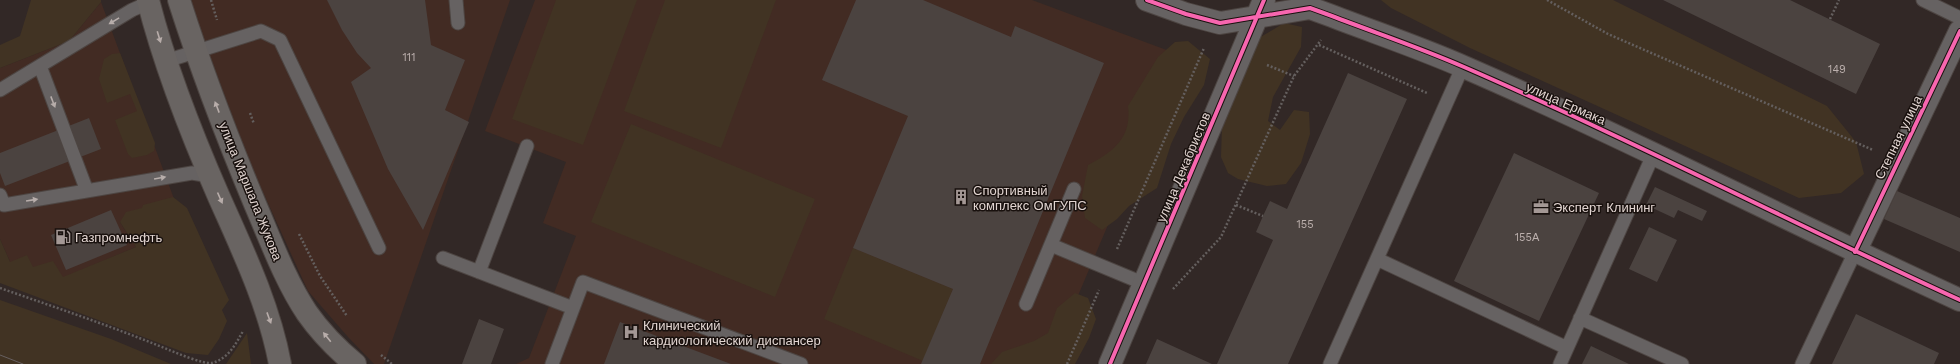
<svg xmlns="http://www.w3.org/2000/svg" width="1960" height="364" font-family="'Work Sans',sans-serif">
	<rect width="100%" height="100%" fill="#322826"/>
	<path fill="#422b23" d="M189,0H510L384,364H374L348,337L308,291L251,166Z
		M535,0H1032L1180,55L1049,364H516L529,358L576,236L543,223L566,162L485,131Z
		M101,2L180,215L120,222L136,247L63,278L33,267L10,262L0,239V68L69,41Z"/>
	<path fill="#413323" d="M31,0H101V2L69,41L0,68V45L20,36Z
		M556,0H637L583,145L512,119Z
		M665,0H776L721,148L624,111Z
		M1381,0H1613L1827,106L1856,142L1864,174L1841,193L1799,198L1470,48L1391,8Z
		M1284,23L1302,27L1301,47L1273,97L1268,121L1280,130L1294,110L1309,112L1310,134L1301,163L1286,184L1267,186L1238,179L1228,173L1221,157L1222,125L1259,38Z
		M1188,41L1210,59L1204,85L1184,117L1171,144L1157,188L1129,206L1117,219L1102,230L1085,218L1082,196L1088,165C1113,152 1132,138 1128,106L1158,57L1175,42Z
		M120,53L155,143L154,151L147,155L132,158L128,154L115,120L137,111L130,94L107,103L99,79L104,59L112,54Z
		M631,124L815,199L775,297L591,222Z
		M173,197L187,208L229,300L222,310L227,321L219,339L208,355L186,353L0,283V239L10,262L27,255L33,267L53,261L63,277L136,247L120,222L126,212L142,208L143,205Z
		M853,248L953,289L923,361L824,319Z
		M1075,293L1088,298L1096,319L1089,338L1075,364H991L1002,352L1034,341L1048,333L1057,308Z
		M0,300L111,339L171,364H0Z
		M247,333L251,364H226Z"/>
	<path fill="#4b4340" d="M327,0H425L431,45L465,60L445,110L469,122L423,230L388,169L351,82L371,68L357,53L342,30Z
		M856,0H923L1011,37L1015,26L1104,63L980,364H921L953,289L853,248L908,116L822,80Z
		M1663,0H1790L1880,44L1856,94Z
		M1348,73L1407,99L1288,364H1217L1273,240L1256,232L1263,216L1270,201L1287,209Z
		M89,118L101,149L5,186L0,173V153Z
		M1514,153L1599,193L1539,321L1454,281Z
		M1655,187L1707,211L1702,221L1678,210L1674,218L1646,205Z
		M1897,191L1960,218V252L1884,219Z
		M111,210L127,245L66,270L51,235Z
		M1649,227L1677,240L1657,282L1629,269Z
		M1856,314L1939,353L1934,364H1832Z
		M479,319L504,329L491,364H462Z
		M620,322L675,343L731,364H604Z
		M1157,339L1212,364H1146Z
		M1591,346L1629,364H1582Z"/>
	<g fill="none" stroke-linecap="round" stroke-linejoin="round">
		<defs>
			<path id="lane" d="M456,0L458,23
				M1923,0L1960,18
				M166,61L261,31L280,40L379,248
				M40,66L87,191
				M0,90L132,10L148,3
				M0,195L4,205L192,173L210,176
				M1051,245L1145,284
				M443,258L573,308
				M1377,259L1567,348
				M479,272L527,146
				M1026,304L1074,189
				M1580,318L1682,364
				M552,364L583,282L801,364
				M1330,364L1463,66
				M1560,364L1654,153
				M1802,364L1855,252"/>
			<path id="street" d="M1147,0L1186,14L1220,23L1310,8L1332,16C1376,33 1421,48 1464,67C1632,140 1794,224 1960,300
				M1855,252L1960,31
				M1110,364L1264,0"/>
			<path id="secondary" d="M148,0C165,67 191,133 219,197C243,251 269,305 280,364
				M179,0C201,69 227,137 255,204C271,241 285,280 307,313C321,333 337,349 355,364"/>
		</defs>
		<use href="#lane" stroke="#4d4542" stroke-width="15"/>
		<use href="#street" stroke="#4d4542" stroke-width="24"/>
		<use href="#secondary" stroke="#4d4542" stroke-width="24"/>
		<path stroke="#645f5e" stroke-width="2.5" stroke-dasharray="2 2" stroke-linecap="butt" d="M211,0L217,20
			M1547,0L1608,34L1873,150
			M1830,19L1839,0
			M1319,45L1427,93
			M1267,65L1294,76
			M250,113L254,124
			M1236,205L1263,216
			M299,234L320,276L347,316
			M1117,249L1204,48
			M0,288C57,308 114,327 169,350C179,354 203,364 212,363C228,359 236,344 243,331
			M1173,289L1221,237L1294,76L1321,40
			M381,355L392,364
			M1067,364L1099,290"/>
		<use href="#lane" stroke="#666262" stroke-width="13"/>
		<use href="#street" stroke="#666262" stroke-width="22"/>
		<use href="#secondary" stroke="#696462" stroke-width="22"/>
		<path stroke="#676060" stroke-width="1" d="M0,355L23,364"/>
		<defs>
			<path id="cycleway" d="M1147,0L1186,14L1220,23L1310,8L1332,16C1376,33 1421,48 1464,67C1632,140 1794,224 1960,300
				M1855,252L1960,31
				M1110,364L1264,0"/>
		</defs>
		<use href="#cycleway" stroke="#19110e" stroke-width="6"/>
		<use href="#cycleway" stroke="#f766af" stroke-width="4"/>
	</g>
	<defs><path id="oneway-solid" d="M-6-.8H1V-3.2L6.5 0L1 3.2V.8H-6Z"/></defs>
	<g fill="#b7adaa">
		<use href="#oneway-solid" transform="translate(114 21) rotate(149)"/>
		<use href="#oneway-solid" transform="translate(53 102) rotate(69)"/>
		<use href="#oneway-solid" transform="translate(160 178) rotate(-10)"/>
		<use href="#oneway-solid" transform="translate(32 200) rotate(-9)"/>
	</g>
	<g fill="#b8adaa">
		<use href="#oneway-solid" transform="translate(159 37) rotate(73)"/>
		<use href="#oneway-solid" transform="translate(217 107) rotate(-111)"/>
		<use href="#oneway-solid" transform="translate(220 198) rotate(66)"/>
		<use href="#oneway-solid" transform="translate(269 318) rotate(70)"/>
		<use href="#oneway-solid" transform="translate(327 337) rotate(-129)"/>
	</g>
	<defs>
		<symbol id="building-bare" viewBox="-9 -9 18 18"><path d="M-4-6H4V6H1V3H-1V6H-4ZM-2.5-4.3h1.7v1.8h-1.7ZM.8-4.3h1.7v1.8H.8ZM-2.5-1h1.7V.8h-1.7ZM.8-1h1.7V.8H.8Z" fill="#a49895" stroke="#19110e" stroke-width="2.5" paint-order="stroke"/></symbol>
		<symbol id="office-bare" viewBox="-9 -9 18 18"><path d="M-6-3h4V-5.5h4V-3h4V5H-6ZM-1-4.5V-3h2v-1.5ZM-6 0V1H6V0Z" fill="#a49895" stroke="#19110e" stroke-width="2.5" paint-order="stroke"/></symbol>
		<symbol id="fuel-bare" viewBox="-9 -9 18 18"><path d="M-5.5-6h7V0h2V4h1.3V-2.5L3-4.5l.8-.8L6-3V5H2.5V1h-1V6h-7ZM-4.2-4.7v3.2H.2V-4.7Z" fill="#a49895" stroke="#19110e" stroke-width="2.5" paint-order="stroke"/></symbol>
		<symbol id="hospital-bare" viewBox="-9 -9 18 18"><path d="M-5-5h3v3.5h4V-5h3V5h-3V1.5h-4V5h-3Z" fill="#a49895" stroke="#19110e" stroke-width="2.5" paint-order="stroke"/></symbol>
	</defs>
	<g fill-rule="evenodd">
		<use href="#building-bare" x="950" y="186" width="22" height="22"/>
		<use href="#office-bare" x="1530" y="196" width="22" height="22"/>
		<use href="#fuel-bare" x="52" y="226" width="22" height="22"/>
		<use href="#hospital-bare" x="620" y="321" width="22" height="22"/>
	</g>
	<g text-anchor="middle" stroke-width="3" stroke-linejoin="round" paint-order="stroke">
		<g font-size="11" fill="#bcb0ad">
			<text x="409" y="61">111</text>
			<text x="1837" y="73">149</text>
			<text x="1305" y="228">155</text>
			<text x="1527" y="241">155А</text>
		</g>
		<g font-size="13" fill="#e2d5d1" stroke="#19110e">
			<text transform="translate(1566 103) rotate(24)" y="5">улица Ермака</text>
			<text transform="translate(1898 137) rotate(-64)" y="5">Степная улица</text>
			<text transform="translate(1183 167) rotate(-67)" y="5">улица Декабристов</text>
			<text transform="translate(251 191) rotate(68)" y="5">улица Маршала Жукова</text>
		</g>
		<g font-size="13" fill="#e2d5d1" stroke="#19110e" text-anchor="start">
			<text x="973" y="195">Спортивный<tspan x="973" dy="15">комплекс ОмГУПС</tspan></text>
			<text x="1553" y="212">Эксперт Клининг</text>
			<text x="75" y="242">Газпромнефть</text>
			<text x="643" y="330">Клинический<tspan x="643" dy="15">кардиологический диспансер</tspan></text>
		</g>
	</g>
</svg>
